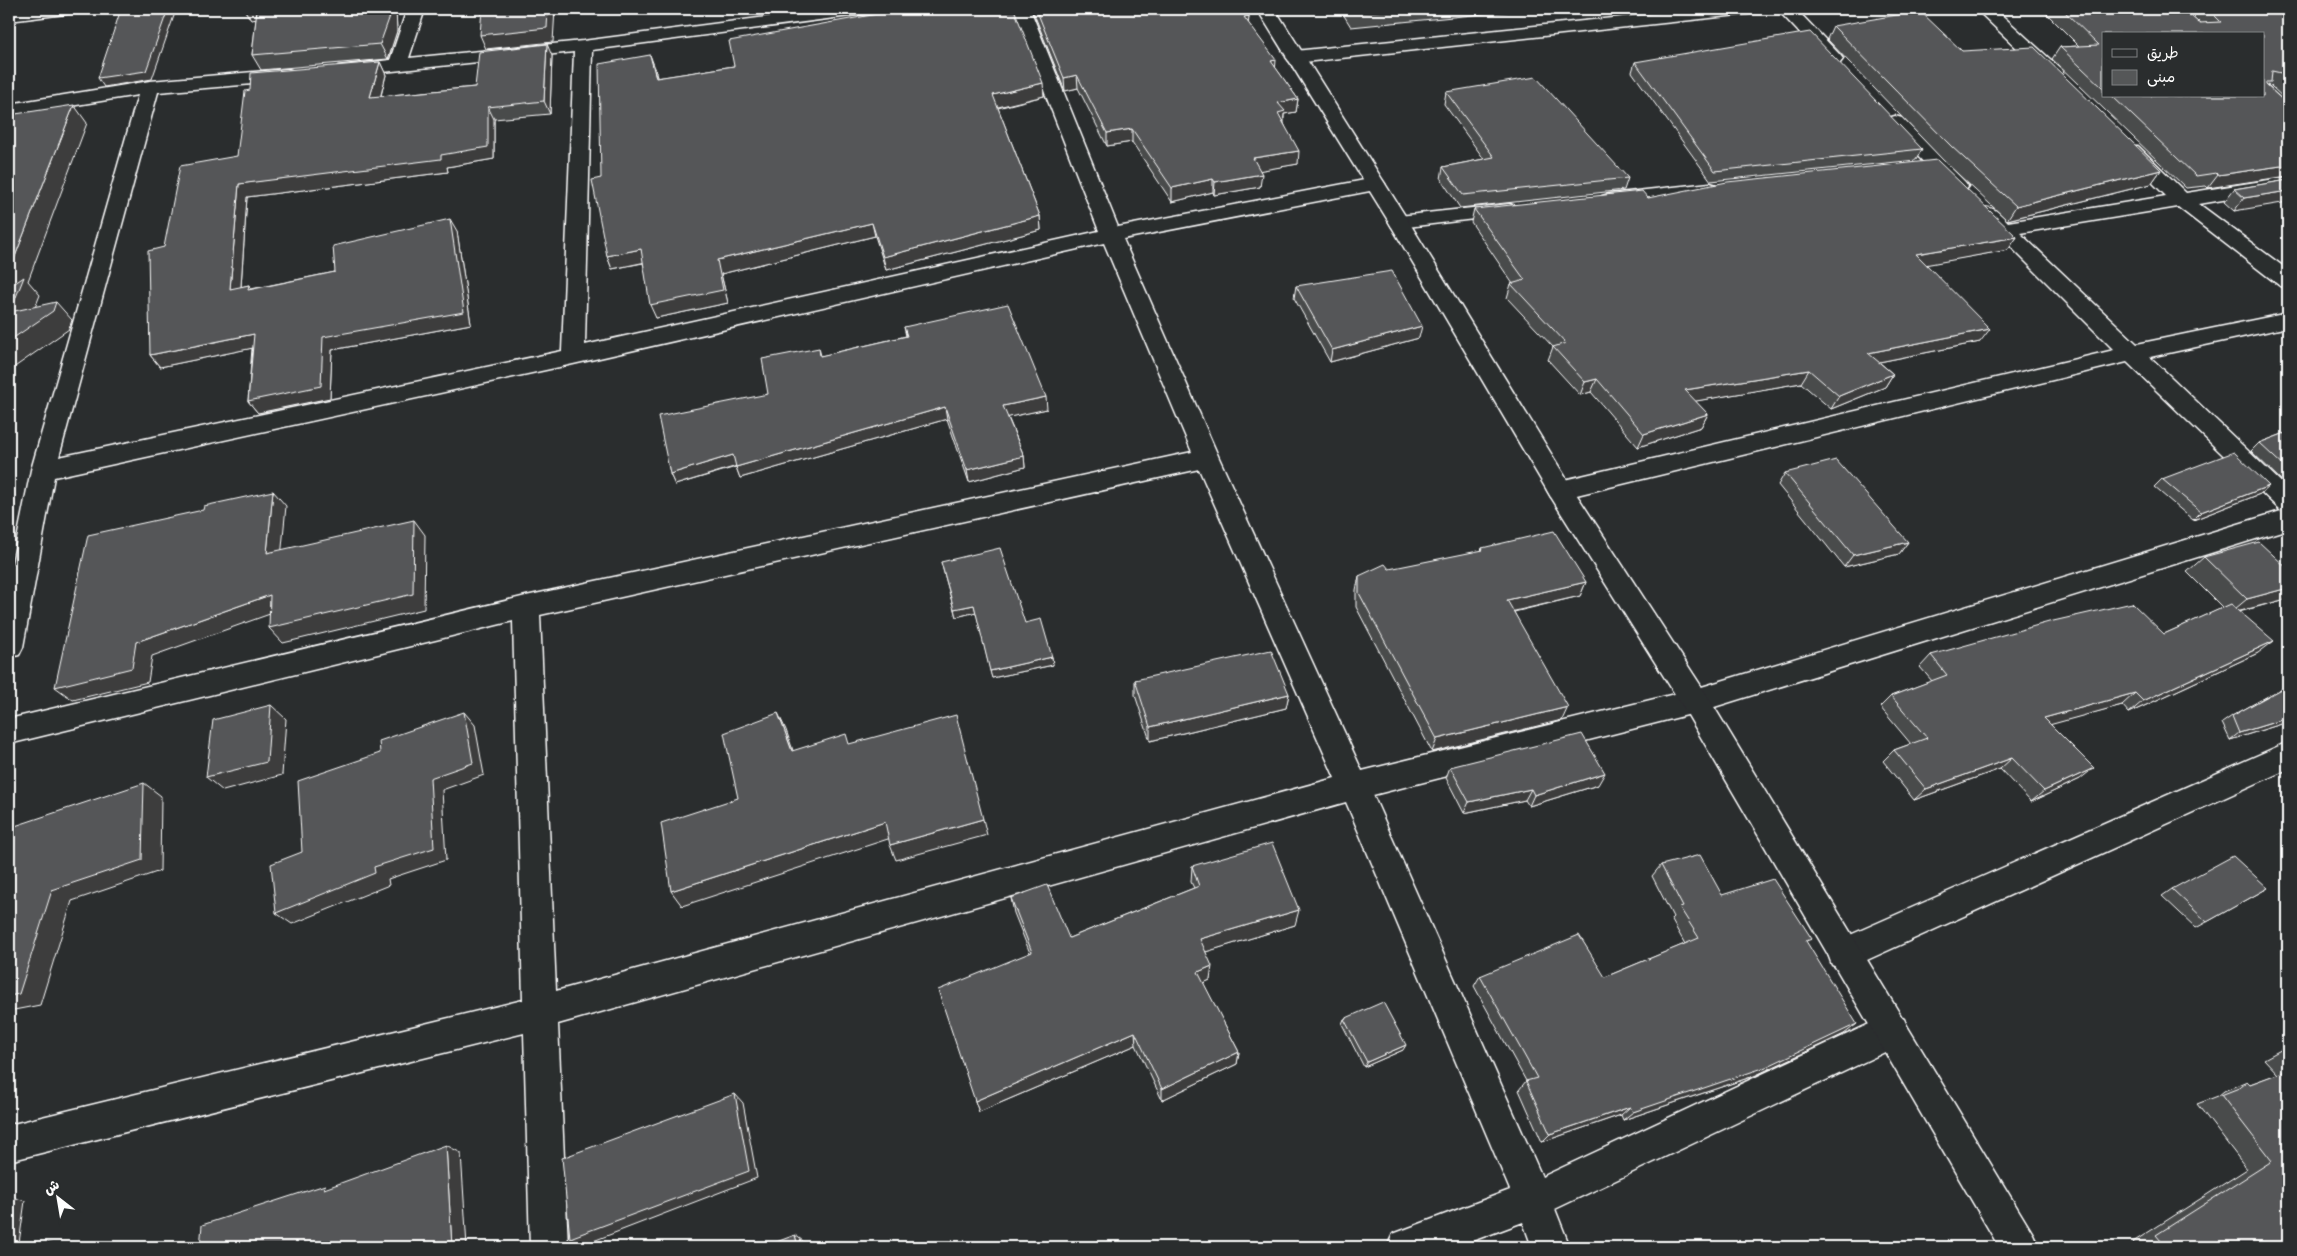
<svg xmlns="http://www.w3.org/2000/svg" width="2297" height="1256" font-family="'Balsamiq Sans','Playpen Sans Arabic',sans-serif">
	<rect width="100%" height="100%" fill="#2a2d2e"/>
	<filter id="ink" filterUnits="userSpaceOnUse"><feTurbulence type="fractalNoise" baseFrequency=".02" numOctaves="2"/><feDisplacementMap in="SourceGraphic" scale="10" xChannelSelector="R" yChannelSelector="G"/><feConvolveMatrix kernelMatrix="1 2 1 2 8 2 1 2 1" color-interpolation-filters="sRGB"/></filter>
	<g filter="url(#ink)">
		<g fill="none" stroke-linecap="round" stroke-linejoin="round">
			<defs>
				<path id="minor" d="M25,9H74L71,13L65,14L9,21V11Z
					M407,9H425L409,58L583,41L827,9H874L871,13L865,14L592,50L585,345L1099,231L1012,9H1030L1118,227L1375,178L1382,180L1385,184L1382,188L1375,190L1123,239L1219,458L1362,771L1695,689L2281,511L2127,362L1560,499L1551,497L1547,490L1551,483L1560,481L2114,350L1977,213L1980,208C1993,205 1999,213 2008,222L2166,196L2124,154L2121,150L2124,146H2138L2186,193L2288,177V189L2199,204L2288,270V288L2280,286L2178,207L2020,233L2137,344L2288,313V327L2150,357L2288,489V529L1695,713L1373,795L1542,1177L1880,1019L1892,1014L1904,1019L1909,1031L1904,1043L1555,1209L1570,1247H1532L1523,1222L1456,1247H1387L1393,1234L1510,1190L1346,802L558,1024L568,1247H530L524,1033L9,1161V1125L523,1000L513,621L9,744V719L526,596L1192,452L1104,243L573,364L54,477L23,647L19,655L9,658V579L31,470L138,95L9,116V104L150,81L287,69L294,71L296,75L294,79L287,81L158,92L59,457L562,351L574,52L345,76L338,74L336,70L338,66L390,60ZM1199,469L1335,778L556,991L540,615Z
					M1700,9H1756L1753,13L1747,14L1295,63L1289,61L1286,57L1289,53L1295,51Z
					M1777,9H1796L1840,55L1843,59L1840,63H1828Z
					M1976,9H1995L2061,69L2063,73L2061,77H2047Z
					M1895,116L1902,118L1965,182L1968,186L1965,190L1958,192L1951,190L1888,126L1885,122L1888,118Z
					M1710,183L1717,185L1720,189L1717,193L1609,206L1602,204L1599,200L1602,196L1609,194Z
					M1509,204L1516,206L1519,210L1516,214L1399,228L1392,227L1389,222L1392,217L1399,216Z
					M2288,742V769L1856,965L1844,970L1832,965L1828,954L1832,943Z"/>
				<path id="primary" d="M1257,9H1275L1409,222L1569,483L1705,692L2033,1234L2039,1247H1999L1685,710L1551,497L1389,222Z"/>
			</defs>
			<use href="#minor" stroke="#fff" stroke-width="3"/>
			<use href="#primary" stroke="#fff" stroke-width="3"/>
			<use href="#minor" fill="#2a2d2e" fill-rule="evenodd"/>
			<use href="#primary" fill="#2a2d2e" fill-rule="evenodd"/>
		</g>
		<path fill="#494b4c" stroke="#fff" fill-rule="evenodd" d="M244,9H396L397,31L388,59L261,70L252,55L256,19L251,20Z
			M1032,9H1244L1249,16L1248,23L1275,67L1298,99L1296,112L1284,114V123L1298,164L1260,170V187L1214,195L1213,192L1172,202L1132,142L1107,146L1078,88L1065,91Z
			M1340,9H1534L1351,27Z
			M2042,9H2183L2199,23H2201L2193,15L2197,9H2288V102L2271,86L2268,85V86L2288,105V176L2208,188L2206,186L2186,188L2052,59L2060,47L2079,46ZM2103,34L2263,96H2103Z
			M1833,26L1962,51L2161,170L2151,184L2007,220L1943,160L1827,39Z
			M552,56L550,114L494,119V159L447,167L448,172L247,197L241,287L249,285L251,289L335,272L457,231L471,324L332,350L330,398L258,413L248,401L252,348L160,367L150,355L164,247L237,156L380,62L386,75L381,96L475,87Z
			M1635,62L1922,149L1916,160L1711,181L1632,72Z
			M734,66L1044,96L998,108L1040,216L1041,230L886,270L875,236L721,274L728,303L656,318L643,263L612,269L607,256L601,178L655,68L657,78Z
			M1446,92L1628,178L1624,190L1460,208L1441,179L1443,167L1484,159L1444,104Z
			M2288,180L2234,211L2224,202L2234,189Z
			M1648,198L2017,237L2008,250L1926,264L1980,342L1879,362L1893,374L1885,387L1831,409L1801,383L1695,401L1708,414L1701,427L1638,447L1591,392L1580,395L1548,360L1553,347L1507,298L1511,284H1513L1471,222L1474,209Z
			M1296,286L1419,338L1330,362L1294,298Z
			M904,327L1047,409L1008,417L1024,456L1025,467L969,482L947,419L740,478L736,467L675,485L670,474L768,394L819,348L821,356L906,336Z
			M2288,432V483L2285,484L2251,451L2259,443Z
			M1785,473L1908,542L1899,554L1844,567L1778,485Z
			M2162,479L2260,494L2193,520L2154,487Z
			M1482,548L1586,582L1580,596L1514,612L1562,720L1432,752L1356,607V590L1359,576L1481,551Z
			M2204,557L2286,599L2239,612L2258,653L2129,713L2122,705L2050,724L2080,779L2031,802L2000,769L1914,800L1883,761L1894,750L1911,744L1880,707L1891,696L1932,681L1920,667L1931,655L2164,634L2223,608L2187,572Z
			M941,562L1025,623L1052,657L1053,665L992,678L976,612L956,617Z
			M1135,680L1289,694L1286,708L1150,741L1135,695Z
			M2288,685V722L2230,740L2222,723L2232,716Z
			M1450,767L1598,785L1529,806L1525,800L1464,813L1446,778Z
			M1661,865L1722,895L1807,944L1844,1034L1754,1076L1623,1120L1621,1115L1542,1142L1519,1090L1526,1081L1474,986L1480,976L1605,977L1685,944L1671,919L1673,917L1652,876Z
			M1192,866L1295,925L1205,952L1210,980L1203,983L1239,1052L1237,1064L1162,1100L1136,1045L979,1112L975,1101L1030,953L1014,913L1011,898L1069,938L1194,888L1191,882Z
			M2268,888L2196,928L2162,896L2172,889Z
			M1344,1019L1403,1050L1364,1067L1342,1024Z
			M2288,1046V1247H2137L2133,1242L2247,1169L2197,1104L2218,1096L2224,1091L2247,1081L2250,1084L2278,1074L2264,1059Z"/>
		<path fill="#3c3d3e" stroke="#fff" d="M168,9H175L176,10L152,79L104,87L98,78Z
			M244,9H261L266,18L251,20Z
			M389,9H396L397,31L388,59L380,44Z
			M548,9H555L553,42L486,49L480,35Z
			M1249,16L1248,29L1244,17Z
			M547,44L552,56L550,114L544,101Z
			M650,55L655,68L660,91L656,78Z
			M1276,60L1275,73L1271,61Z
			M380,62L386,75L377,110L370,97Z
			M1077,75L1078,88L1065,91L1064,78Z
			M1043,83L1044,96L994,108L993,95Z
			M1298,99L1296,112L1284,114L1283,124L1277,126L1278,103Z
			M74,105L87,123L28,281L40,295L27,328L56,302L72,320L69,329L9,371L10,312L9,300V272Z
			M488,107L494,119V159L447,167L448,172L247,197L240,301L230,289L239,184L441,155Z
			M1132,129V142L1107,146V133Z
			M1299,151L1298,164L1252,172L1253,158Z
			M2288,165V176L2208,188L2218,175Z
			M2161,170L2151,184L2007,220L2016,206Z
			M1262,174L1260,187L1214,195L1215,182Z
			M1213,179V192L1172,202V188Z
			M2288,191V202L2234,211L2244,198Z
			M1040,216L1041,230L886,270L883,257Z
			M450,219L457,231L471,324L332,350L330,398L258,413L248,401L323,337Z
			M872,223L875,236L721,274L728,303L656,318L650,305L717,260Z
			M2017,237L2008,250L1908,268L1916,254Z
			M641,249L646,262L612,269L607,256Z
			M1422,326L1419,338L1330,362L1332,350Z
			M1990,329L1980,342L1859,366L1868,353Z
			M254,334L263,346L160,367L150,355Z
			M1809,370L1801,383L1679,404L1685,390Z
			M1893,374L1885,387L1831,409L1839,396Z
			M1597,379L1591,392L1580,395L1585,382Z
			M1046,397L1047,409L1005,418L1003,406Z
			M945,407L947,419L740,478L736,467Z
			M1708,414L1701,427L1638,447L1644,434Z
			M733,455L737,466L675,485L670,474Z
			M1024,456L1025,467L969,482L967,470Z
			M2269,486L2260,494L2193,520L2201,512Z
			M273,491L286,506L280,568L267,553Z
			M414,520L425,535L424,609L283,643L269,628Z
			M1908,542L1899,554L1844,567L1853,555Z
			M1586,582L1580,596L1502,614L1507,600Z
			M2288,588V597L2286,599L2229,614L2247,599Z
			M270,595L284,609L152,656L148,682L73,700L55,687L136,642Z
			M974,605L976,612L956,617L954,609Z
			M2274,641L2258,653L2129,713L2143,701Z
			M1052,657L1053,665L992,678L990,671Z
			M2135,693L2122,705L2031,730L2044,718Z
			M1289,694L1286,708L1150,741V727Z
			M271,705L286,719L282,775L223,791L206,777Z
			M1568,707L1562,720L1432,752L1437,739Z
			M464,712L475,725L484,775L442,790L446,860L388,879L389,885L292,924L276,913L374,867L430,778Z
			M778,713L786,730L799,768L792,751Z
			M2288,718V722L2230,740L2239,733Z
			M2012,758L2000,769L1914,800L1926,789Z
			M2094,768L2080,779L2031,802L2044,791Z
			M1605,773L1598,785L1529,806L1534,795Z
			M144,783L161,796L160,871L72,901L40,1005L9,1011V996L52,890Z
			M1531,789L1525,800L1464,813L1469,802Z
			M983,819L987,835L896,860L890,845Z
			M885,822L891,838L682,906L671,891Z
			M1299,910L1295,925L1199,954L1200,939Z
			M1212,966L1210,980L1197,986L1198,972Z
			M1857,1024L1844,1034L1754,1076L1623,1120L1633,1112Z
			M1135,1032L1136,1045L979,1112L975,1101Z
			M1406,1045L1403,1050L1364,1067L1367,1062Z
			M1239,1052L1237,1064L1162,1100V1089Z
			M735,1094L743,1103L757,1178L583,1245L570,1238Z
			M1630,1107L1621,1115L1542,1142L1550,1134Z
			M446,1145L461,1153L467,1247H452Z
			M9,1196L25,1201L19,1243L9,1247Z
			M795,1235L803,1241L804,1247H798Z
			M48,1243L63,1247H47Z"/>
		<path fill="#555758" stroke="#fff" d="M121,9H168L146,71L98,78Z
			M257,9H389L390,16L380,44L252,55Z
			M482,9H548L547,28L480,35Z
			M905,9H1014L1043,83L993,95L1040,216L883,257L872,223L717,260L723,290L650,305L641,249L607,256L592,180L601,178L599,64L650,55L656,78L734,66L729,41Z
			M1036,9H1244L1249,16L1244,17L1276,60L1271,61L1298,99L1278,103L1285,111L1278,113L1299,151L1253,158L1262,174L1215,182L1213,179L1172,188L1132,129L1107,133L1077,75L1064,78Z
			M1350,9H1399L1353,13Z
			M2062,9H2183L2199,23L2221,22L2208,9H2288V80L2281,73L2272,71L2271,82H2266V85L2288,105V165L2218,175L2216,173L2196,176L2112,96H2263V34H2103V88L2060,47L2099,45Z
			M1920,11L1962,51L2034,47L2161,170L2016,206L1951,146L1833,26Z
			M1810,32L1922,149L1715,171L1635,62Z
			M547,44L544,101L488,107V147L441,155V159L239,184L230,289L249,285L248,290L335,272L333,246L450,219L464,312L323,337L321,386L248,401L254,334L150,355L148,251L164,247L180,166L237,156L245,91L250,90L251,73L380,62L370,97L475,87L479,52Z
			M1536,77L1628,178L1463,195L1443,167L1494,157L1446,92Z
			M74,105L9,272V115Z
			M1937,160L2017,237L1916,254L1990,329L1868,353L1893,374L1839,396L1809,370L1685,390L1708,414L1644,434L1597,379L1585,382L1553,347L1566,343L1511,284L1525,280L1474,209L1642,191L1648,198L1727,182Z
			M2288,180V191L2244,198L2234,189Z
			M1392,271L1422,326L1332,350L1296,286Z
			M24,277L10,312L56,302L53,311L9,341V287Z
			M1008,304L1046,397L1003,406L1024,456L967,470L945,407L736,467L733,455L670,474L658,416L768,394L762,359L819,348L820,356L907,336L904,327Z
			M2288,432V470L2259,443Z
			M2234,452L2269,486L2201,512L2162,479Z
			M1836,460L1908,542L1853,555L1785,473Z
			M273,491L267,553L414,520L413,594L269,628L270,595L136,642L132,668L55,687L88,535L203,510L204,506Z
			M1554,531L1586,582L1507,600L1568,707L1437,739L1359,593V576L1385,564L1389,569L1483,550L1482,548Z
			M2259,542L2288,569V588L2247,599L2204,557Z
			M1000,548L1025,623L1041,619L1052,657L990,671L974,605L954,609L941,562Z
			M2132,603L2164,634L2231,604L2274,641L2143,701L2135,693L2044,718L2094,768L2044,791L2012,758L1926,789L1894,750L1927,738L1891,696L1947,675L1931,655L2049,622Z
			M1271,650L1289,694L1150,727L1135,680Z
			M2288,685V718L2239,733L2232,716Z
			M271,705L267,762L206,777L213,720Z
			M464,712L473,763L430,778L434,848L374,867L375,873L276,913L271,864L302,852L298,781L380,753L379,741Z
			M778,713L792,751L846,734L849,744L956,715L983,819L890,845L885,822L671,891L661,823L738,798L724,733Z
			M1582,734L1605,773L1534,795L1531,789L1469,802L1450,767Z
			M144,783L142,860L52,890L19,994L9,996V828Z
			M1272,843L1299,910L1200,939L1212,966L1198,972L1239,1052L1162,1089L1135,1032L975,1101L938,990L1032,952L1011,898L1047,885L1069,938L1199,886L1192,866Z
			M1700,855L1722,895L1773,879L1812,939L1806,941L1857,1024L1766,1067L1633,1112L1630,1107L1550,1134L1526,1081L1537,1078L1480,976L1579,935L1605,977L1699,938L1680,908L1683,907L1661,865Z
			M2233,856L2268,888L2207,922L2172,889Z
			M1383,1002L1406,1045L1367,1062L1344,1019Z
			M2288,1070V1247H2166L2156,1235L2272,1161L2221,1095L2239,1088L2247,1081L2250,1084Z
			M735,1094L749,1171L570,1238L562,1158Z
			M446,1145L452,1247H200L202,1225L325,1185L324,1189Z
			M795,1235L798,1247H763Z
			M48,1243L47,1247H38Z"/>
	</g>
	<rect width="2297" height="1256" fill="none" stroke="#2a2d2e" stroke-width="30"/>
	<rect x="15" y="15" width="2267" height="1226" fill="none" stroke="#fff" stroke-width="2" filter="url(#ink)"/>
	<rect x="2102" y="32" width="162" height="65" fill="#2a2d2e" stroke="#7f8182"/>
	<rect x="2112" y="49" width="25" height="8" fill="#2a2d2e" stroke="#7f8182"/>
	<text x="2147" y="58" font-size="15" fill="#ffffff">طريق</text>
	<rect x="2112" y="70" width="25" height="15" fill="#555758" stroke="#7f8182"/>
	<text x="2147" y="82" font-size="15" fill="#ffffff">مبنى</text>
	<g transform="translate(58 1198) rotate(329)" stroke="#2a2d2e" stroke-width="4" paint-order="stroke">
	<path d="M0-4L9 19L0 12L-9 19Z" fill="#ffffff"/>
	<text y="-8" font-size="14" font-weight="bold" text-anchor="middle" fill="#ffffff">ش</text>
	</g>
</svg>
